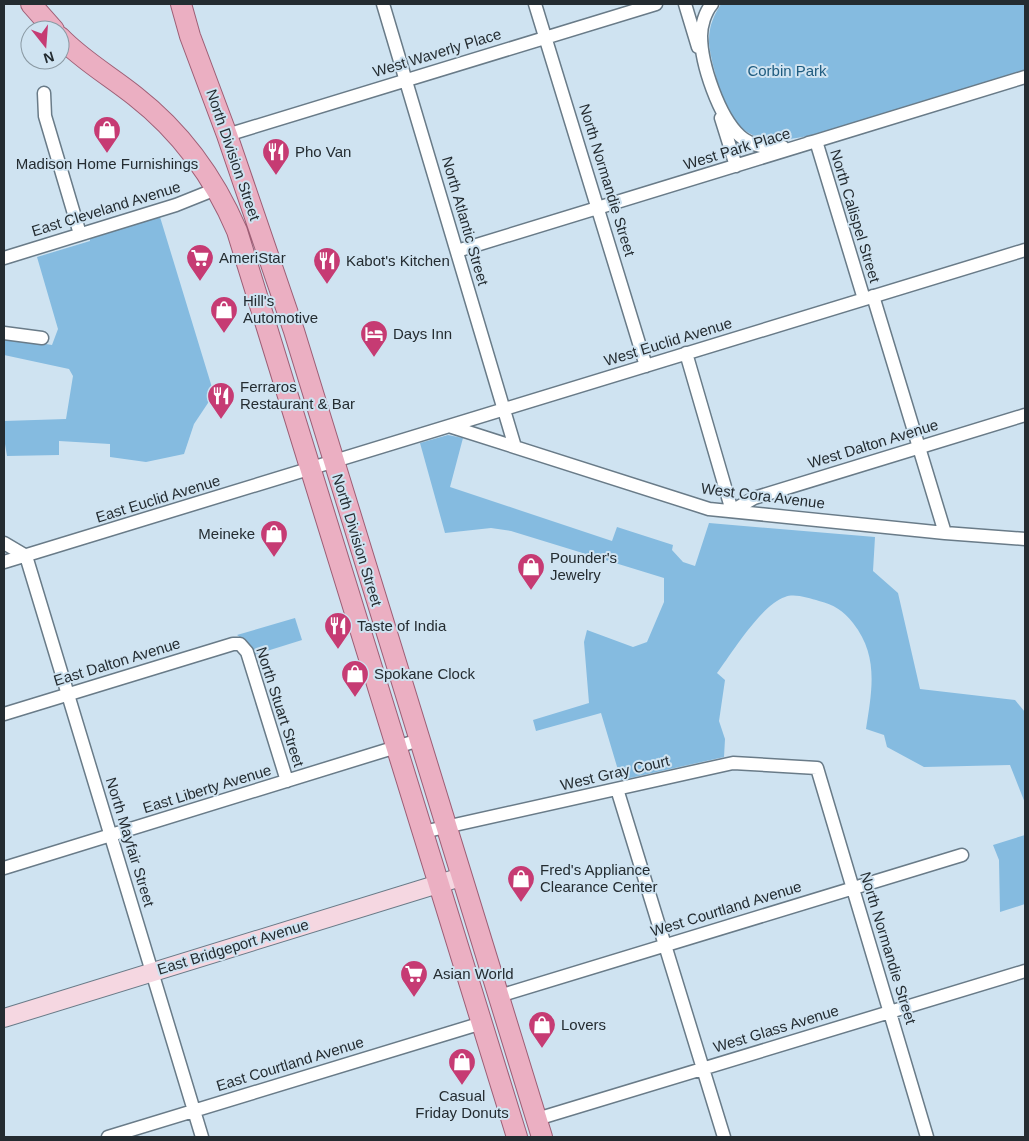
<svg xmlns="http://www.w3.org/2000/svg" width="1029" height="1141" font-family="Arial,sans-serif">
	<rect width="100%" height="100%" fill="#cfe3f1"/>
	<path fill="#85bbe0" d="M721,4H1025V70L816,134C793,139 770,145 749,133C741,129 734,121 729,114C723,103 708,52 709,40C709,26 714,15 721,4Z
		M160,217L214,394L194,424L184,454L146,462L110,457V444L59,441V455L7,456L5,444H4V421L66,419L73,376L69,369L4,355V337L52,345L58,329L37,257L90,241V238Z
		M448,435L463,438L450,487L612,541L617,527L673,545L672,550L683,562L695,566L709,523L875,537L873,571L898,593L920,689L1015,700L1025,712V803L1010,765L924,767L887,747L884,735L866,729C872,690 879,656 853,623C843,610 834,605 819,601C809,598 794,593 785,597C761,605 732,653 717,673L725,680L719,721L725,739L724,757L621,780L601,713L536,731L533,720L589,703L584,642L587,630L633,647L647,642L664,602V578L511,531L491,528L445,533L420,443Z
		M295,618L302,640L254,655L248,643L237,635Z
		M1025,835V904L1000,912L999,860L993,845Z"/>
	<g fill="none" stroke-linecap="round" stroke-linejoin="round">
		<defs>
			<path id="street" d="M383,4L515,447
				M535,4L646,366
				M685,4L698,47
				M712,4C705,12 701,26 701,36C701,64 719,117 740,136C751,146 769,149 783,147
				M44,93L45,116L80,234
				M721,118L736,166
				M227,135L656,4
				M808,143L816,141L864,299
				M457,251L1025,77
				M4,258L176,205L216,189
				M873,296L945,533
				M4,333L42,338
				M686,353L732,511L754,498L1025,415
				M449,426L709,509L945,533L1025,539
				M4,543L26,556L202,1137
				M4,562L1025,250
				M4,714L233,644H240L247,652L287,781
				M617,789L724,1137
				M423,832L733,763L817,768L927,1137
				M4,868L419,740
				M499,996L962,855
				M537,1119L1025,971
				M108,1137L482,1023"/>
			<path id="secondary" d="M4,1018L461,877"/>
			<path id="primary" d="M31,4L54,30
				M181,4L190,36L227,135L294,331L542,1137
				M60,37C82,60 110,76 135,96C181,132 214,177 237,231L517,1137"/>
		</defs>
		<use href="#street" stroke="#697b88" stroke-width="15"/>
		<use href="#secondary" stroke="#697b88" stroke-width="20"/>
		<use href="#primary" stroke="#9d5e75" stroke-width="22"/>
		<use href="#street" stroke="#fff" stroke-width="12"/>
		<use href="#secondary" stroke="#f5d7e1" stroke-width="18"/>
		<use href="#primary" stroke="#ebafc2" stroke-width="20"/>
	</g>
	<defs>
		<symbol id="shop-pin" viewBox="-11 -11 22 30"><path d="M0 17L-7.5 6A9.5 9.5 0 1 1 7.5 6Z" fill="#c63b73" stroke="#cfe3f1"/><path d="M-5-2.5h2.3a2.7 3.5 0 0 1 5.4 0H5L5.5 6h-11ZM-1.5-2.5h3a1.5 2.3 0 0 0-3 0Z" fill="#fff"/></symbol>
		<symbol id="restaurant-pin" viewBox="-11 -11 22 30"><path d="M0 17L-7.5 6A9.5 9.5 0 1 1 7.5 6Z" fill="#c63b73" stroke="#cfe3f1"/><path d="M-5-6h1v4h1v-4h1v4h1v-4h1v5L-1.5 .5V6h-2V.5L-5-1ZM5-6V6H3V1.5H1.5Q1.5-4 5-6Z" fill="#fff"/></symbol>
		<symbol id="supermarket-pin" viewBox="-11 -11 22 30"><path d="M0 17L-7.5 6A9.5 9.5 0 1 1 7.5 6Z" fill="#c63b73" stroke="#cfe3f1"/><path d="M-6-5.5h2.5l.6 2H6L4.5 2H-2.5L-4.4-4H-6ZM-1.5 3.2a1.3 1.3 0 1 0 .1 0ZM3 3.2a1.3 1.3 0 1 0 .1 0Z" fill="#fff"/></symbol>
		<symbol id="hotel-pin" viewBox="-11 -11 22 30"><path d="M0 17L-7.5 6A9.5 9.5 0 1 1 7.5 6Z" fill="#c63b73" stroke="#cfe3f1"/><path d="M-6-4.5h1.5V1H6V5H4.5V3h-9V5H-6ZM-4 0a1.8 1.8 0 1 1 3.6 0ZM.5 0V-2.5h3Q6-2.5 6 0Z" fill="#fff"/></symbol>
	</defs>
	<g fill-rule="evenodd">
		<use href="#shop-pin" x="91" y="114" width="32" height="43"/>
		<use href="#restaurant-pin" x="260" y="136" width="32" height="43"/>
		<use href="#supermarket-pin" x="184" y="242" width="32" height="43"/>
		<use href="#restaurant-pin" x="311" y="245" width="32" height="43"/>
		<use href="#shop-pin" x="208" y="294" width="32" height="43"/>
		<use href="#hotel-pin" x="358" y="318" width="32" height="43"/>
		<use href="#restaurant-pin" x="205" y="380" width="32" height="43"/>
		<use href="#shop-pin" x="258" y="518" width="32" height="43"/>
		<use href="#shop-pin" x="515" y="551" width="32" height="43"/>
		<use href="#restaurant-pin" x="322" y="610" width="32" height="43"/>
		<use href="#shop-pin" x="339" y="658" width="32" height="43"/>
		<use href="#shop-pin" x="505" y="863" width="32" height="43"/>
		<use href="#supermarket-pin" x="398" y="958" width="32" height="43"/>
		<use href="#shop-pin" x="526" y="1009" width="32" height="43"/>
		<use href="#shop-pin" x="446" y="1046" width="32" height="43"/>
	</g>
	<g text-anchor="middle" stroke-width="4" stroke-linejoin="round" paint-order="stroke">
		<g font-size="15" fill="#242c31" stroke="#cfe3f1">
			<text transform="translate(437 53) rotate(-17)" y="5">West Waverly Place</text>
			<text transform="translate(737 149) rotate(-17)" y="5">West Park Place</text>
			<text transform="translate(233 155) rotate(71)" y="5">North Division Street</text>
			<text transform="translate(607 180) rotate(73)" y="5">North Normandie Street</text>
			<text transform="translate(106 209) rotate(-17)" y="5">East Cleveland Avenue</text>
			<text transform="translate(855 216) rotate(73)" y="5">North Calispel Street</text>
			<text transform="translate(465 221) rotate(74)" y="5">North Atlantic Street</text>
			<text transform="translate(668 342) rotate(-17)" y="5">West Euclid Avenue</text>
			<text transform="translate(873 444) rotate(-17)" y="5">West Dalton Avenue</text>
			<text transform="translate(763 496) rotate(7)" y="5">West Cora Avenue</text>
			<text transform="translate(158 499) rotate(-17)" y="5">East Euclid Avenue</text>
			<text transform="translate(357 540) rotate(73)" y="5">North Division Street</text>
			<text transform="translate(117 662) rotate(-17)" y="5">East Dalton Avenue</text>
			<text transform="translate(280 707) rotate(72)" y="5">North Stuart Street</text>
			<text transform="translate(615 773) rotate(-13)" y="5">West Gray Court</text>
			<text transform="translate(207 789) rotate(-17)" y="5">East Liberty Avenue</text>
			<text transform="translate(130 842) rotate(73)" y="5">North Mayfair Street</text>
			<text transform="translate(726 909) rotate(-17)" y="5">West Courtland Avenue</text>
			<text transform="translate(233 947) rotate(-17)" y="5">East Bridgeport Avenue</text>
			<text transform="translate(888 948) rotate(73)" y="5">North Normandie Street</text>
			<text transform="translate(776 1029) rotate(-17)" y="5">West Glass Avenue</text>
			<text transform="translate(290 1064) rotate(-17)" y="5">East Courtland Avenue</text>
		</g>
		<g font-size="15" fill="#1e5b7f" stroke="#cfe3f1">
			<text x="787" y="76">Corbin Park</text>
		</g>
		<g font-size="15" fill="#242c31" stroke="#cfe3f1" text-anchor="start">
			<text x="295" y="157">Pho Van</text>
			<text x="107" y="169" text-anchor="middle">Madison Home Furnishings</text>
			<text x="219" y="263">AmeriStar</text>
			<text x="346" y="266">Kabot's Kitchen</text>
			<text x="243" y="306">Hill's<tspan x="243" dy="17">Automotive</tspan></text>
			<text x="393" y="339">Days Inn</text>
			<text x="240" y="392">Ferraros<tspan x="240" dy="17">Restaurant &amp; Bar</tspan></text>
			<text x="255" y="539" text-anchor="end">Meineke</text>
			<text x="550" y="563">Pounder's<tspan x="550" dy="17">Jewelry</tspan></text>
			<text x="357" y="631">Taste of India</text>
			<text x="374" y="679">Spokane Clock</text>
			<text x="540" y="875">Fred's Appliance<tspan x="540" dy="17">Clearance Center</tspan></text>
			<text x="433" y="979">Asian World</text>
			<text x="561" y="1030">Lovers</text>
			<text x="462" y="1101" text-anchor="middle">Casual<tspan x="462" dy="17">Friday Donuts</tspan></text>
		</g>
	</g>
	<rect width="1029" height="1141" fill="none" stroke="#242c31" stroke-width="10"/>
	<g transform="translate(45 45) rotate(163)"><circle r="24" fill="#cfe3f1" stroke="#8b9aa4"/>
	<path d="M0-4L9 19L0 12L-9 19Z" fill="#c63b73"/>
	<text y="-8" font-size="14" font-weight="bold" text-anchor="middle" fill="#242c31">N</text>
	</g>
</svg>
